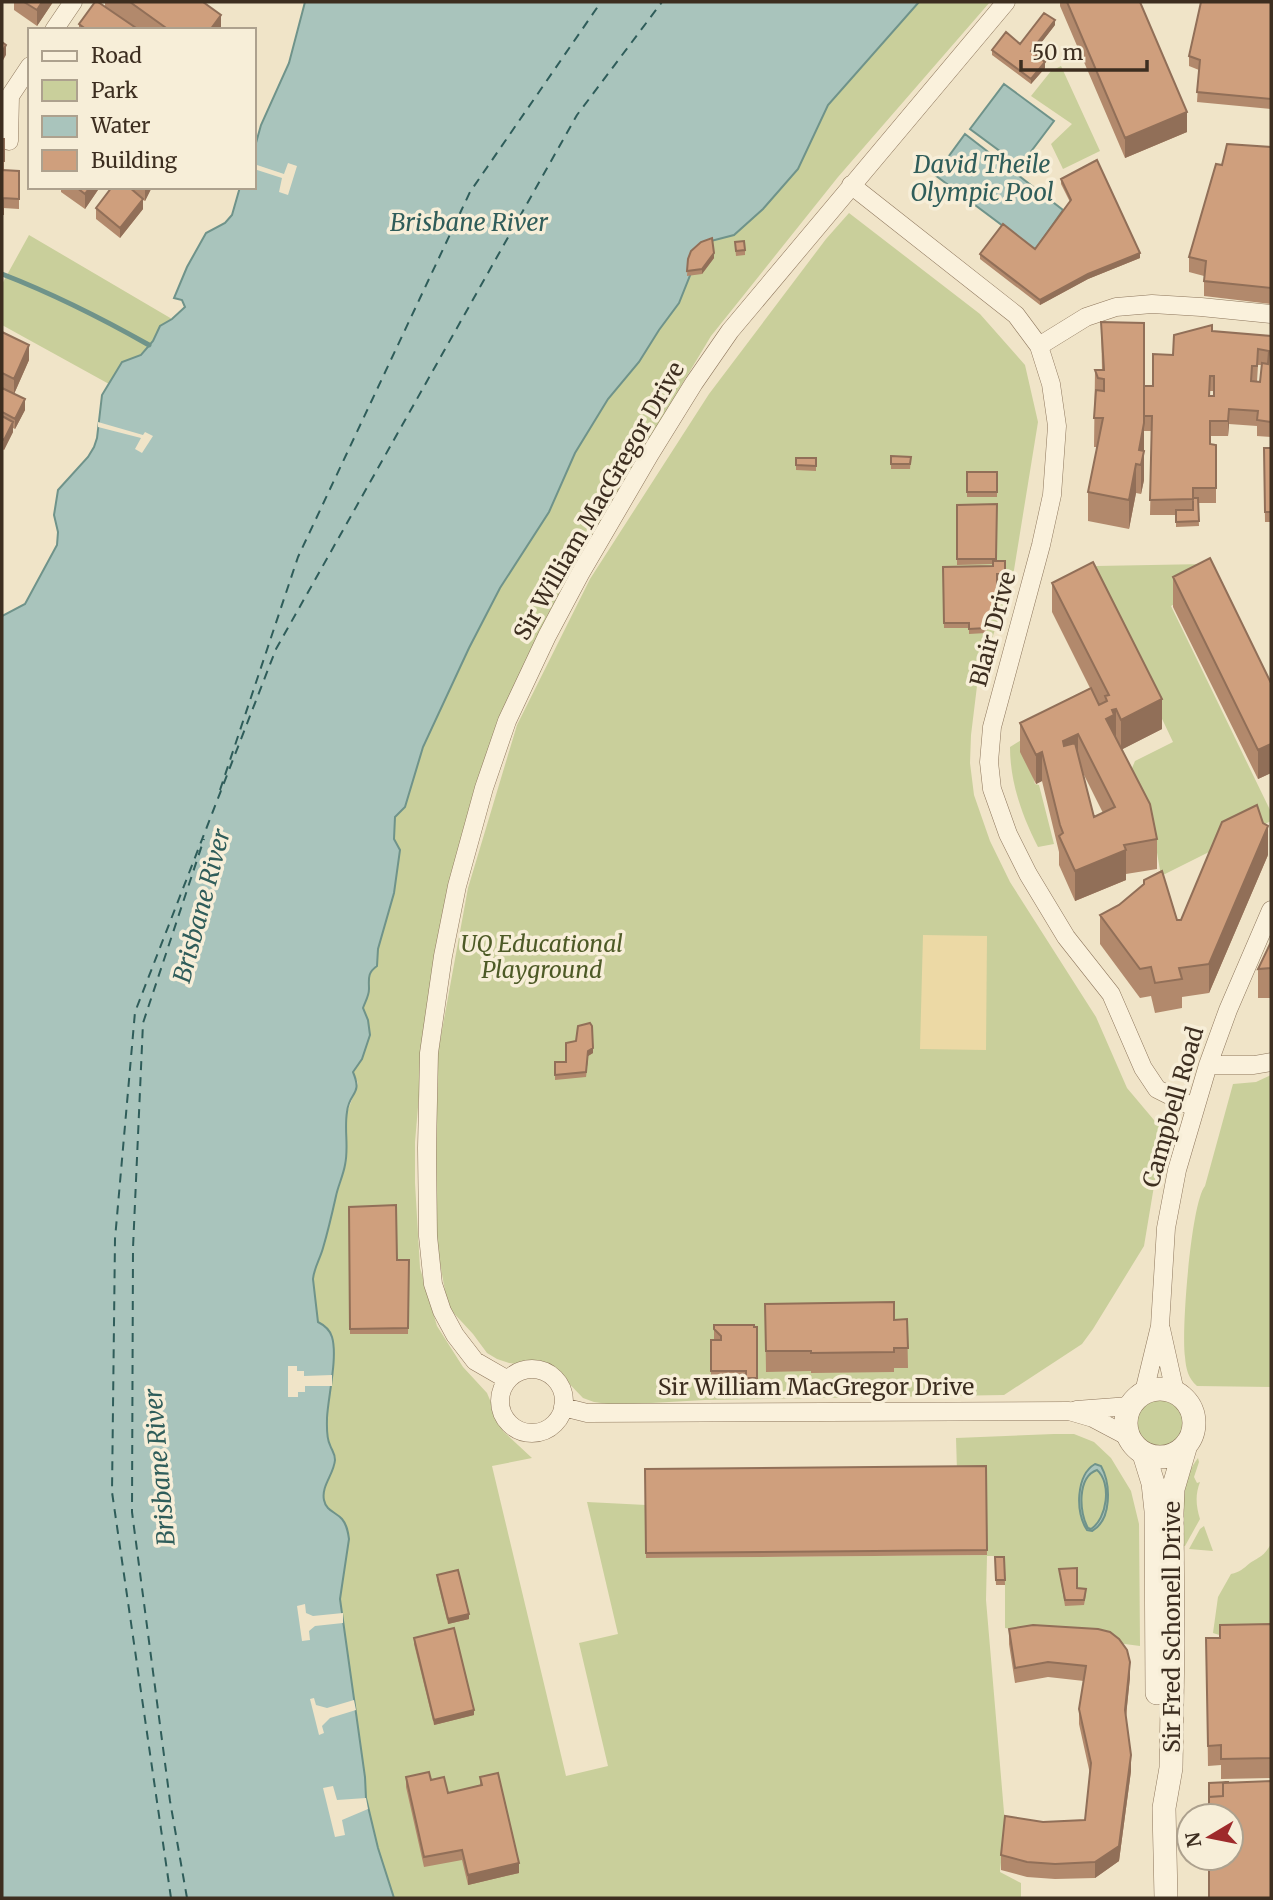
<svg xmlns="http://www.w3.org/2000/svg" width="1273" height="1900" font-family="Merriweather,serif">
	<rect width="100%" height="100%" fill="#f0e4c8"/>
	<path fill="#c9cf9b" d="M919,2H990L838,177L711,336L624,481L547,616L488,750L450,881L426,1014L415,1142V1183L420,1268L437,1326L463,1367L487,1393L503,1431L532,1458L492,1466L566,1776L608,1766L579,1643L618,1634L587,1502L646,1505L647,1558L986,1555V1471H957L956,1438L1054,1434H1074L1094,1442L1111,1458L1131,1491L1139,1524L1140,1646L1005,1628V1585H996L995,1556H987L986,1600L1005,1824L1000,1872L1021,1883V1898H394L378,1848L366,1798L365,1777L340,1599L349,1539C348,1532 347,1525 342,1519C335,1511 323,1509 323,1495C323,1485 332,1476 334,1465C335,1457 333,1452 330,1445C327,1439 327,1430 327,1424C327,1400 339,1360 332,1338C330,1331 323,1327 318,1322L313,1279V1272L322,1250L336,1193L346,1164L347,1150V1113L358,1083L353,1072L362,1059L370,1035L368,1020L363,1008C364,1003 369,997 369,992C371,980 364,975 377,966L378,949L394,893L400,850L394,839L395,817L405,807L423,747L469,648L500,588L549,512L575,453L608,399L639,362L659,330L678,303L703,243L734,235L763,209L798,169L828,105Z
		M1061,66L1100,151L1063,169L1051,144L1072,124L1031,96L1051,71Z
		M849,213L980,314L1025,365L1038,422L1014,570L977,686L971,735L970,763L974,795L990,841L1010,882L1096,1017L1127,1088L1159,1126L1161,1144L1144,1246L1093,1329L1082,1344L1004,1395L705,1400L615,1405L594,1402L583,1398L556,1370L547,1367L509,1363L497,1359L487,1353L473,1334L448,1307L435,1236L438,1052L468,888L517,725L590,579L709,394L826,239Z
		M29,235L172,319L160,326L153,341L141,355L122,362L109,384L2,325V284Z
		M1206,564L1199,589L1171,606L1271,812V821L1161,876L1154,835L1127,780L1135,761L1173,742L1101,590L1096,566Z
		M1023,739L1035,784L1039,785L1054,844L1038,847C1022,816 1010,782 1010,747Z
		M1271,1075V1387L1197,1386C1188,1378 1186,1369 1185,1357C1181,1332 1191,1203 1205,1186L1233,1084L1256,1082Z
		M1135 1423a25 25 0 1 1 50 0a25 25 0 1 1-50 0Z
		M1198,1458L1199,1462L1194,1477L1197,1483L1200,1482C1195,1495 1196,1506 1200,1519L1185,1546H1178C1179,1516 1179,1483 1198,1458Z
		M1204,1526L1213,1551L1189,1549L1200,1529Z
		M1271,1544V1640H1235L1213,1633L1218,1597L1231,1574C1240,1572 1243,1569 1250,1563C1261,1556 1263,1557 1271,1544Z"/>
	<path fill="#ecd9a5" d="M923,935L987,936L986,1050L920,1049Z"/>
	<path fill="#a9c4bc" stroke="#6f938a" stroke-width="2" fill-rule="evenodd" d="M305,2H919L828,105L798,169L763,209L734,235L703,243L679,303L659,330L639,362L608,399L575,453L549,512L500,588L469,648L423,747L405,807L395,817L394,839L400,850L394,893L378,949L377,966C367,973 369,979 369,989C369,996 365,1002 363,1008L368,1020L370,1035L362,1059L353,1072C363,1096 349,1091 347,1112C344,1130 349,1147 345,1165C343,1176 338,1186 336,1196C332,1214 328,1231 323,1248C320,1259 314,1268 313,1279L318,1322C324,1325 330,1330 332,1337C338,1357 328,1397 327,1418C327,1426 326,1437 330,1445C332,1451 335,1453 335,1460C334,1474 321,1486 324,1500C326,1511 336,1512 342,1519C347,1525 348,1532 349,1539L340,1599L365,1777L366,1798L378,1848L394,1898H2V616L25,604L57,545L58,532L54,515L58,490L88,457L94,447L97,438L102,395L122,362L141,355L153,341L160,326L172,319L185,307L182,300L174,298L187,267L206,233L225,223L232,215L240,187H254V150L261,125L289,63Z
		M1004,84L1054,121L1020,166L970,129Z
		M965,134L1063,210L1035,250L935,175Z
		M1095,1464L1101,1466C1111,1484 1112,1520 1092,1531L1087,1530C1075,1513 1076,1475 1095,1464ZM1097,1470C1112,1483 1107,1519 1091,1529L1088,1528C1079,1513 1077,1477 1097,1470Z"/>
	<path fill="#f0e4c8" d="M288,163L297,166L288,195L279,192L282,178L254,169V164L284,174Z
		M98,422L143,435L145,432L153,436L142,453L135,449L141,438L98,427Z
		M288,1366H297V1371H304V1376L332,1375V1386H305V1392H298V1397H288Z
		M305,1604L306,1613L313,1616L343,1613V1623L315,1626L309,1631L310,1640L302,1641L297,1606Z
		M314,1698L316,1705L327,1708L354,1700L356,1710L330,1718L322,1726L324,1733L319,1735L310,1699Z
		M333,1786L337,1800L366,1798L368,1809L342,1820L345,1835L335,1837L323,1788Z"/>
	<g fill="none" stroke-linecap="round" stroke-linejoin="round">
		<path stroke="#6f938a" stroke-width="5" d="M2,274C51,293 103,319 149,345"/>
		<path stroke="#2f5d5a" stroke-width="2" stroke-dasharray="9 7" stroke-linecap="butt" d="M220,790L298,557L470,192L601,2
			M171,1898L112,1492L115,1239L135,1012L276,649L577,115L662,2
			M187,1898L170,1801L132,1512L133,1248L143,1023L204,839"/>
		<defs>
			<path id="minor" d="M54,30L73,2
				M9,141L10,96L30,66
				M851,185L1016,315L1039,346L1051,384L1057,426L1052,495L1041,545L992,727L989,762L992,789L1008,834L1028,874L1066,937L1111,994L1143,1068L1157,1089L1195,1108
				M1039,346L1086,317L1116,307L1152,304L1201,307L1271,314
				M1208,1065H1254L1271,1062
				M1161,1329L1175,1392
				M500 1401a32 32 0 1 1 64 0a32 32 0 1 1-64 0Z
				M508,1380L475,1361L455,1335L442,1311L433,1284L428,1236L427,1148L429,1053L443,956L457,886L484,788L507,721L547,636L580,574L650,454L694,383L730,331L1006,2
				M1144,1392L1160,1326L1166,1228L1177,1170L1208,1065L1228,1010L1271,910
				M563,1407L587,1413L1069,1411L1093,1418L1129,1437
				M1076,1410L1130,1406"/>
			<path id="tertiary" d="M1126 1423a34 34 0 1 1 68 0a34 34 0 1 1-68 0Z
				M1144,1454L1153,1483L1156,1511L1157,1693
				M1166,1898L1164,1808L1171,1768L1173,1642L1172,1513L1173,1489L1185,1448"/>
		</defs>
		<use href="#minor" stroke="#8d765c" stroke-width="19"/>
		<use href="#tertiary" stroke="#8d765c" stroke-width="24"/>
		<use href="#minor" stroke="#faf1dc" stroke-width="18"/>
		<use href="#tertiary" stroke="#faf1dc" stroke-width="23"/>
	</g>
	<path fill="#b2896c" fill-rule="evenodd" d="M14,2H53L37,26L14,10Z
		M105,2H203L221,30H79V24L105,6Z
		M1060,2H1140L1187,132L1125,158L1060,6Z
		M1271,2V109L1197,102L1199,70L1189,66V56Z
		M1055,25L1033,53L1045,68L1031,84L992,55V50L1020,44Z
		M2,139H4V170L19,199V209L3,208V224H2Z
		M1271,147V304L1204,296V276L1189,272V257L1222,165Z
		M1061,179L1140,258L1088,279L1040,305L980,259V254L1035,249L1070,202L1061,184Z
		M56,187H100L85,209L61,192V188Z
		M112,187H152L145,201L143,200V209L120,238L96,219V208Z
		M735,242L745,250V255L736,256Z
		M714,258L702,274L687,276L688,259Z
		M1101,322L1144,386H1153L1173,355L1212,331L1271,336V437L1257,436V426L1229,424L1228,436H1210V444L1216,445V503H1198L1199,526L1176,527V515H1150L1152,431H1144V480L1141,494L1136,493L1129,529L1088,521V492L1097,447H1094L1095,370H1102ZM1258,365H1262L1260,382H1257ZM1210,391H1214V396H1210Z
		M2,332L29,360L14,394L25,410L15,429L13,428V432L4,450L2,449Z
		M1264,448H1271V522H1265Z
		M891,456L911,457L910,469H891Z
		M796,458H816V471L796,470Z
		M967,472H997V497H967Z
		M997,504L996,561H1005V580H997V619H988V630H986V633L969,634V628H944L943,567L993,566V564L957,565V505Z
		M1173,577L1271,683V773L1258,779L1173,607Z
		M1052,583L1162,729L1122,749L1157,839V869L1126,874V880L1075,901L1059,865V852L1042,781L1036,784L1020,752V723L1090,688L1052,612ZM1082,771L1103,813L1094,817Z
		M1268,855L1209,993L1182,997V1008L1155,1013L1151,996L1140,998L1100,944V915L1181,920Z
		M1271,928V998H1258V969L1270,945V930Z
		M576,1041L593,1053L588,1056L586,1077L555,1080V1062H566Z
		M349,1207L397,1260H409L408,1334H350Z
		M765,1304L894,1320L907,1319L908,1368H894V1372L811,1373V1371L766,1372Z
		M714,1325L757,1327V1393H746V1386L711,1387V1340H714Z
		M986,1466L987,1555L646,1558L645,1469Z
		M995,1557H1004L1005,1585H996Z
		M1059,1569L1077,1588L1086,1594L1084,1605L1065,1606Z
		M437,1575L469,1619L448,1624L437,1580Z
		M1271,1624V1778L1221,1779V1765L1208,1766L1206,1638H1220Z
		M1009,1629L1130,1677L1126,1717L1131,1771L1119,1861L1095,1878L1055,1879L1027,1877L1001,1870V1855L1043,1822L1085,1820L1090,1774L1079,1724V1709L1084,1681L1048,1677L1015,1683L1009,1644Z
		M414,1638L474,1715L434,1725L414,1644Z
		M406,1777L431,1780L448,1793L480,1785V1777L519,1873L468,1885L462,1860L424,1867L406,1787Z"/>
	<path fill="#916f58" d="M42,2H53L37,26V10Z
		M221,15V30H210Z
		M1055,20V25L1031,56V51Z
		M6,45V55L2,62V52Z
		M1045,62V68L1031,84V79Z
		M1187,112V132L1125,158V138Z
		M90,187H100L85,209V194Z
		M146,187H152L145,201V190Z
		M143,199V209L120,238V228Z
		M714,253V258L702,274V269Z
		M1140,253V258L1088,279L1040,305V300L1088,274Z
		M29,345V360L14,394V379Z
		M25,399V410L15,429V419Z
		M1229,409V424L1228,436V421Z
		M13,422V432L4,450V440Z
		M1144,423V480L1141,494V465L1139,450Z
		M1136,464V493L1129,529V500Z
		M1162,699V729L1121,750V720Z
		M1116,709V738L1106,719L1112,710Z
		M1078,734V764L1063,771V741Z
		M1271,744V773L1258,779V750Z
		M1042,752V781L1036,784V755Z
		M1268,826V855L1209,993V964Z
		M1126,850V880L1075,901V871Z
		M593,1048V1053L588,1056L586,1077L588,1051Z
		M469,1614V1619L448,1624V1619Z
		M1130,1662V1677L1125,1725V1710Z
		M474,1710V1715L434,1725V1720Z
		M1131,1755V1771L1119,1861L1095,1878V1862Z
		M519,1863V1873L468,1885V1875Z"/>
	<path fill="#cf9f7d" stroke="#916f58" stroke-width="2" fill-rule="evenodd" d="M24,2H42L37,10Z
		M95,2H98L139,30H87L79,24Z
		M130,2H203L221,15L210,30H169Z
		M1067,2H1140L1187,112L1125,138Z
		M1201,2H1271V99L1197,92L1200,60L1189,56Z
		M1044,13L1055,20L1031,51L1045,62L1031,79L992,50L1006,32L1020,44Z
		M2,42L6,45L2,52Z
		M2,139H4V161H2Z
		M1227,144L1271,147V288L1204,281L1206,261L1189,257L1216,164L1222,165Z
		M1097,160L1140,253L1088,274L1040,300L980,254L1003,224L1035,249L1071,200L1061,179Z
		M2,170L19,171V199L3,198V214H2Z
		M76,187H90L85,194Z
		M112,187H129L143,199L120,228L96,208Z
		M712,238L714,253L702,269L687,271L688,259L691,251L701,242Z
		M744,241L745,250L736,251L735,242Z
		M1101,322L1144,323V423L1139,450L1144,451L1141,465L1136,464L1129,500L1088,492L1103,418H1094L1096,390L1104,391V379L1098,378L1095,370H1104Z
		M1212,325V331L1271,336V422L1257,420L1258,411L1229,409L1228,421H1210V444L1216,445V488H1193V499L1150,500L1152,416H1144V386H1153V354L1173,355L1174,335ZM1258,349L1269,351L1268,364L1262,363L1260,382L1251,381L1252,366H1257ZM1210,376H1214V396H1209Z
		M2,332L29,345L14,379L2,373Z
		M2,388L25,399L15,419L2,412Z
		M2,416L13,422L4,440L2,439Z
		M1264,448H1271V512H1265Z
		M891,456L911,457L910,464H891Z
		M796,458H816V466L796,465Z
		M967,472H997V492H967Z
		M1193,498H1198L1199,521L1176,522V510H1193Z
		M997,504L996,559H957V505Z
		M1210,558L1271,683V744L1258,750L1173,577Z
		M993,561H1005V574H997V614H988V625H986V628L969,629V623H944L943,567L993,566Z
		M1093,562L1162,699L1121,720L1116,709L1112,710L1114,715L1106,719L1150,804L1157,839L1124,845L1126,850L1075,871L1059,836L1063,833L1060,825L1042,752L1036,755L1020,723L1091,688L1099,705L1107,701L1105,696L1109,695L1052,583ZM1078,734L1115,807L1094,817L1075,743L1064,746L1063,741Z
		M1257,805L1263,823L1268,826L1209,964L1179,968L1182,979L1155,983L1151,967L1140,969L1100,915L1119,905L1144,884V880L1162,871L1177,920H1181L1222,822Z
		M1271,942V968L1258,969Z
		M590,1023L592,1026L593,1048L588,1051L586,1072L555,1075V1062H566V1043L576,1041L578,1026Z
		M396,1205L397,1260H409L408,1328L350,1329L349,1207Z
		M894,1302V1320L907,1319L908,1348H894V1352L811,1353V1351H766L765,1304Z
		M714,1325H754V1327H757V1378H746V1371H711V1340H721V1336L714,1329Z
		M986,1466L987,1550L646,1553L645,1469Z
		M995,1557H1004L1005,1580H996Z
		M1077,1568V1588L1086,1589L1084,1600H1065L1059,1569Z
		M458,1570L469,1614L448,1619L437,1575Z
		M1271,1624V1758L1221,1759V1745L1208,1746L1206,1638H1220V1625Z
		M1033,1625L1098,1629L1110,1632L1119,1639L1127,1650L1130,1662L1125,1710L1131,1755L1119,1846L1095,1862L1055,1864L1027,1862L1001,1855L1005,1816L1043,1822L1085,1820L1091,1763L1079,1709L1086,1666L1048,1662L1015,1668L1009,1629Z
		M454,1628L474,1710L434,1720L414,1638Z
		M429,1772L431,1780L444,1777L448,1793L482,1785L480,1777L498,1773L519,1863L468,1875L462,1850L424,1857L406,1777Z
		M1271,1781V1898H1209V1858H1231V1816H1209V1797L1223,1796V1783Z
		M1229,1782L1223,1783V1796L1209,1797V1801V1783Z"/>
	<g text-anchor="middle" stroke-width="7" stroke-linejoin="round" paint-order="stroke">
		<g font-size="23" fill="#3d2e20" stroke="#f7eed8">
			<text transform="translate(599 501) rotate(-60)" y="8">Sir William MacGregor Drive</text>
			<text transform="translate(993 629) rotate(-75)" y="8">Blair Drive</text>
			<text transform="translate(1173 1107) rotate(-74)" y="8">Campbell Road</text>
			<text x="816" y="1395">Sir William MacGregor Drive</text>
			<text transform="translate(1172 1627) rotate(-90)" y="8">Sir Fred Schonell Drive</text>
		</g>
		<g font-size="23" font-style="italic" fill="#4d5a26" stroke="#f7eed8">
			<text x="542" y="952">UQ Educational<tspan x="542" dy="26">Playground</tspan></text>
		</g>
		<g font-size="24" font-style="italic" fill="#2f5d5a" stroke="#f7eed8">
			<text x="982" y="173">David Theile<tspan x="982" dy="28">Olympic Pool</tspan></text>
			<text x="469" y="231">Brisbane River</text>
			<text transform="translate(202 906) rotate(-75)" y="8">Brisbane River</text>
			<text transform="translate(160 1467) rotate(-95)" y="8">Brisbane River</text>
		</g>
	</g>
	<rect width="1273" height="1900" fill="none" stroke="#3d2e20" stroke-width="7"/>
	<rect x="28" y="28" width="228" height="161" fill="#f7eed8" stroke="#ada18e" stroke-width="2"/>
	<rect x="42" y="51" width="35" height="10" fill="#faf1dc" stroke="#ada18e" stroke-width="2"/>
	<text x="91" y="63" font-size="21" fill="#3d2e20">Road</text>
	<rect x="42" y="80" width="35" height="21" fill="#c9cf9b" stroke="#ada18e" stroke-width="2"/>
	<text x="91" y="98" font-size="21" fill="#3d2e20">Park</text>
	<rect x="42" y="116" width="35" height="21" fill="#a9c4bc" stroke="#ada18e" stroke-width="2"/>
	<text x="91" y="133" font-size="21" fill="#3d2e20">Water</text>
	<rect x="42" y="150" width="35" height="21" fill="#cf9f7d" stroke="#ada18e" stroke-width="2"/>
	<text x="91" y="168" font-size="21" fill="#3d2e20">Building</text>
	<g transform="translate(1210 1837) rotate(260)"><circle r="33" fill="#f7eed8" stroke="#ada18e" stroke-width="2"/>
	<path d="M0-5L12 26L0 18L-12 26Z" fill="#9e2a2b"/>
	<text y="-10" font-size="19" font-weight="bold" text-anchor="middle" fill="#3d2e20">N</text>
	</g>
	<path d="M1021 60v10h126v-10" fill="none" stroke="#3d2e20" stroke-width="3.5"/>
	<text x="1032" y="60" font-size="21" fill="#3d2e20" stroke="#f7eed8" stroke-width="5" paint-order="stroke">50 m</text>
</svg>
